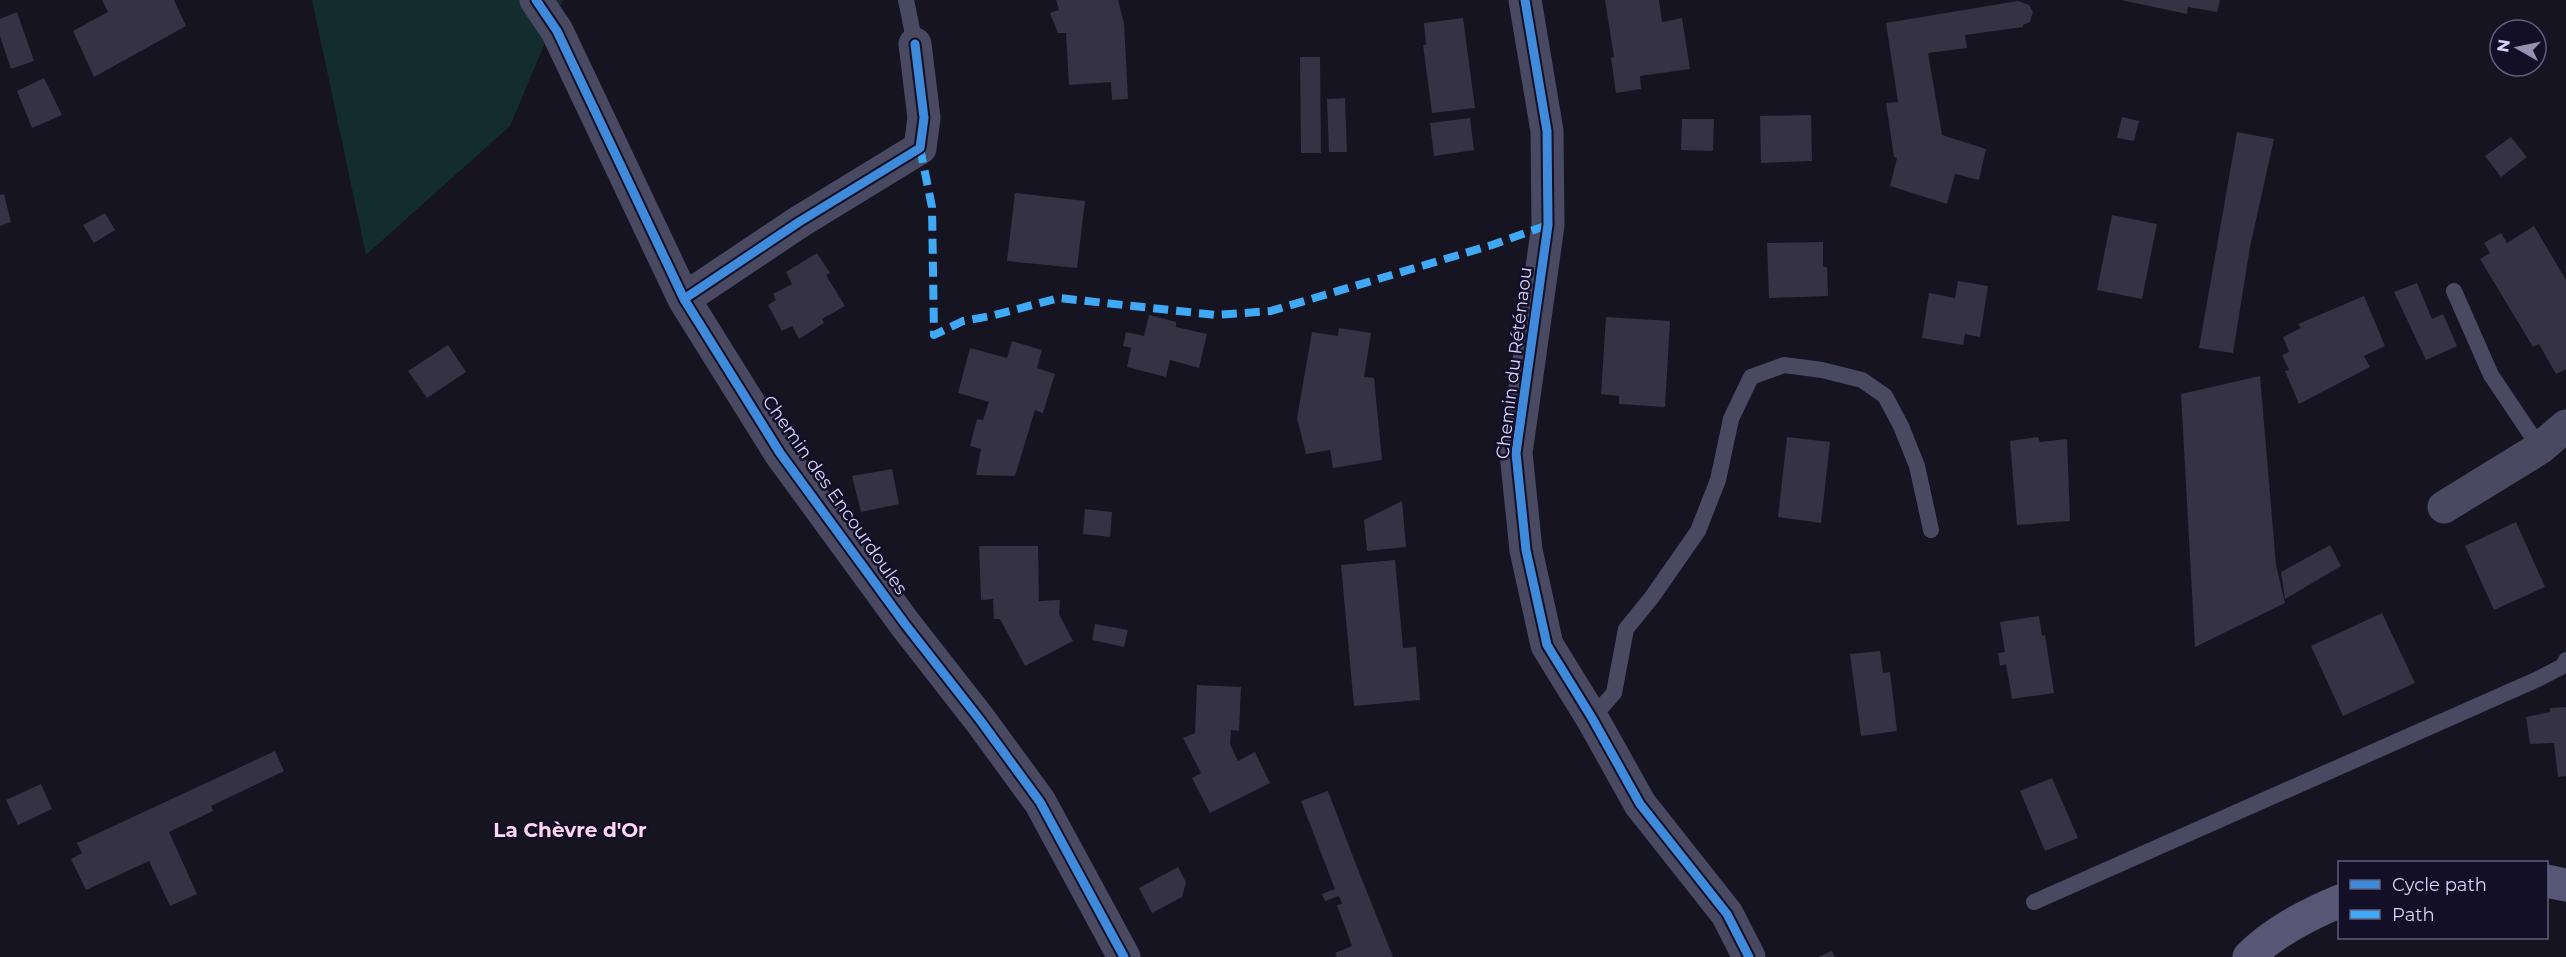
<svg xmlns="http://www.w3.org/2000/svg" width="2566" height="957" font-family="Montserrat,sans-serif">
	<rect width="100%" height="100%" fill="#161421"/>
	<path fill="#132c2d" d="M312,0H563L510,126L366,255Z"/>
	<path fill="#343243" d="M102,0H174L186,26L94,77L73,31L108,12Z
		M1056,0H1118L1124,23L1128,99L1112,100L1111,82L1069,85L1066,33H1058L1050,13L1059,10Z
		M1605,0H1659L1662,22L1682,18L1690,69L1640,76L1641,89L1616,93L1611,58L1614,57Z
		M2121,0H2220L2217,12L2188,7L2187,14Z
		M2018,1L2029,5L2033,12L2030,22L2023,25V27L1965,35L1967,48L1928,53L1942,135L1986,149L1979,180L1955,174L1947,204L1890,186L1897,158L1894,157L1886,103L1898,102L1886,23Z
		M17,12L34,61L11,69L0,36V19Z
		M1463,18L1475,108L1432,113L1423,45H1426L1424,23Z
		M1300,57H1320L1321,153H1301Z
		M44,78L62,115L32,128L17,91Z
		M1345,98L1347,152H1329L1327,99Z
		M1811,115L1812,161L1761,163L1760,116Z
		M2122,117L2139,121L2134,141L2117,138Z
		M1470,118L1474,150L1434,156L1430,123Z
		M1682,119H1714L1713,151L1681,150Z
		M2237,132L2274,139L2250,247L2233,353L2199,348Z
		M2511,137L2527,157L2501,177L2485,156Z
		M1015,193L1085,201L1077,268L1007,261Z
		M4,194L11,222L0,226V195Z
		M105,213L115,230L94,243L83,225Z
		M2112,215L2157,224L2142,299L2097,290Z
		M2534,226L2566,280V369L2556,374L2539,344L2533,347L2480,259L2490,253L2484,243L2501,233L2507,243Z
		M1823,242V267H1827L1828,296L1769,298L1767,243Z
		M817,253L830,273L826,275L845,306L822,319L824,323L799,339L792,326L782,331L768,305L776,300L773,294L792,284L786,272Z
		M1958,281L1988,286L1980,337L1965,334L1963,345L1922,338L1929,293L1955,298Z
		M2417,283L2432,319L2443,314L2457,346L2426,360L2394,292Z
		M2364,296L2385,346L2364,356L2370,367L2299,404L2285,371L2289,370L2282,355L2289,352L2283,337L2301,328L2298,324Z
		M1149,315L1176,322V327L1207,334L1199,368L1170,360L1166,377L1127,367L1131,348L1123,346L1126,332L1144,336Z
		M1606,317L1670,321L1665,407L1619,404V396L1601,394Z
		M1339,328L1371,333L1364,377L1374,378L1382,460L1333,468L1330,450L1306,454L1297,418L1312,332L1338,336Z
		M1012,341L1042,350L1037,368L1055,374L1043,413L1035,410L1015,476L976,475L981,449L970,446L977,419L983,420L989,402L958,393L970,348L1007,358Z
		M448,345L466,372L427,398L408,371Z
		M2260,376L2276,565L2285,603L2195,647L2181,394Z
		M1787,437L1830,442L1821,523L1778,517Z
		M2038,437L2040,442L2067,439L2070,521L2017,525L2010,441Z
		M892,469L899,504L861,512L852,476Z
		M1402,501L1406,547L1367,551L1364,520Z
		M1085,509L1112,512L1110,537L1083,534Z
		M2516,522L2545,587L2494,610L2465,546Z
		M2330,545L2341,566L2285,599L2281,572Z
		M979,546H1038L1039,601L1060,600L1059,614L1073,641L1025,666L1000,619H994L993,599L981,600Z
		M1395,560L1403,648L1416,647L1420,700L1354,706L1341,565Z
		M2382,613L2415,683L2343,716L2311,646Z
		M2039,616L2042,636L2045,635L2054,693L2012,699L2006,664L2000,666L1998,653L2005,652L2000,622Z
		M1095,624L1128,630L1124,647L1092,640Z
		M1880,651L1883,673L1890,672L1897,731L1861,736L1850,654Z
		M1197,685L1241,687L1239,731L1231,730L1230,744L1238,761L1255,752L1270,783L1210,813L1192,778L1201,773L1183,738L1195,733Z
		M2566,707V776L2558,777L2554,743L2530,744L2526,717L2550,712V708Z
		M275,751L284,771L211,806L213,811L169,832L197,894L170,906L149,861L86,890L71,859L82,853L77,843Z
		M2052,778L2078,838L2045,851L2020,791Z
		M41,784L52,809L18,825L6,800Z
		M1328,791L1355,862L1393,957H1337L1335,953L1352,946L1337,905L1342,904L1339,896L1325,901L1322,894L1335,889L1301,801Z
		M1178,867L1186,882L1182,897L1152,913L1139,888Z
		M1832,951L1835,957H1818Z"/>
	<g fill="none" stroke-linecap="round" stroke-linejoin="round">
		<path stroke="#4a4962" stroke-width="16" d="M906,0L915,44
			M2454,291L2491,375L2540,448
			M1592,718L1614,693L1626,629L1652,597L1698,531L1718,480L1731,419L1751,377L1784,365L1822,370L1862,380L1885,396L1901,426L1917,466L1931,530
			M2034,902L2538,679L2563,666L2566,660"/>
		<path stroke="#4a4962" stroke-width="33" d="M536,0L557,31L684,299L780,453L905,624L980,720L1040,802L1124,957
			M1525,0L1547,131L1548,225L1516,453L1526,550L1547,645L1592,718L1640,804L1727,914L1749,957
			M684,299L799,222L920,148L924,118L915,44
			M2444,507L2540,448L2566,426"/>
		<path stroke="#575674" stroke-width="33" d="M2546,881L2566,885
			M2249,957C2273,932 2307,915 2340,901"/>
		<path stroke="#3fa9f5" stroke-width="8" stroke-dasharray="15 8" stroke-linecap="butt" d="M920,148L932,207L934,335L963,321L991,316L1059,298L1216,315L1271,311L1492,245L1548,225"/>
		<defs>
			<path id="cycleway" d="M536,0L557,31L684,299L780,453L905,624L980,720L1040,802L1124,957
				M1525,0L1547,131L1548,225L1516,453L1526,550L1547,645L1592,718L1640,804L1727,914L1749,957
				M684,299L799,222L920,148L924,118L915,44"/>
		</defs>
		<use href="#cycleway" stroke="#130f26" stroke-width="13"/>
		<use href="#cycleway" stroke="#408adc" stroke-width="9"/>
	</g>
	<g text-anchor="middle" stroke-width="5" stroke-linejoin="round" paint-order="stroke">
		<g font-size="18" fill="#d9d4ff" stroke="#130f26">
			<text transform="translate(1514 363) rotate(-83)" y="6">Chemin du Réténaou</text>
			<text transform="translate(835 495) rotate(55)" y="6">Chemin des Encourdoules</text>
		</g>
		<g font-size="20" font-weight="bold" fill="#ffd6f0" stroke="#130f26">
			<text x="570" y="837">La Chèvre d'Or</text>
		</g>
	</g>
	<rect x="2338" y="861" width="210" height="78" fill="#130f26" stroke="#625e7d" stroke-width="1.5"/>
	<rect x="2350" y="880" width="30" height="9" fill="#408adc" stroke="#625e7d" stroke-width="1.5"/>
	<text x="2392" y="891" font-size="18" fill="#d9d4ff">Cycle path</text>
	<rect x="2350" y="910" width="30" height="9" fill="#3fa9f5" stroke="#625e7d" stroke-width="1.5"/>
	<text x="2392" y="921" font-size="18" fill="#d9d4ff">Path</text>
	<g transform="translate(2518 48) rotate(279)"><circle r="28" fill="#130f26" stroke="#625e7d" stroke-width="1.5"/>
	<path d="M0-4.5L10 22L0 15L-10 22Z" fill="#9591b1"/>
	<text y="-9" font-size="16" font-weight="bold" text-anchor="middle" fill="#d9d4ff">N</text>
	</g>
</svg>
